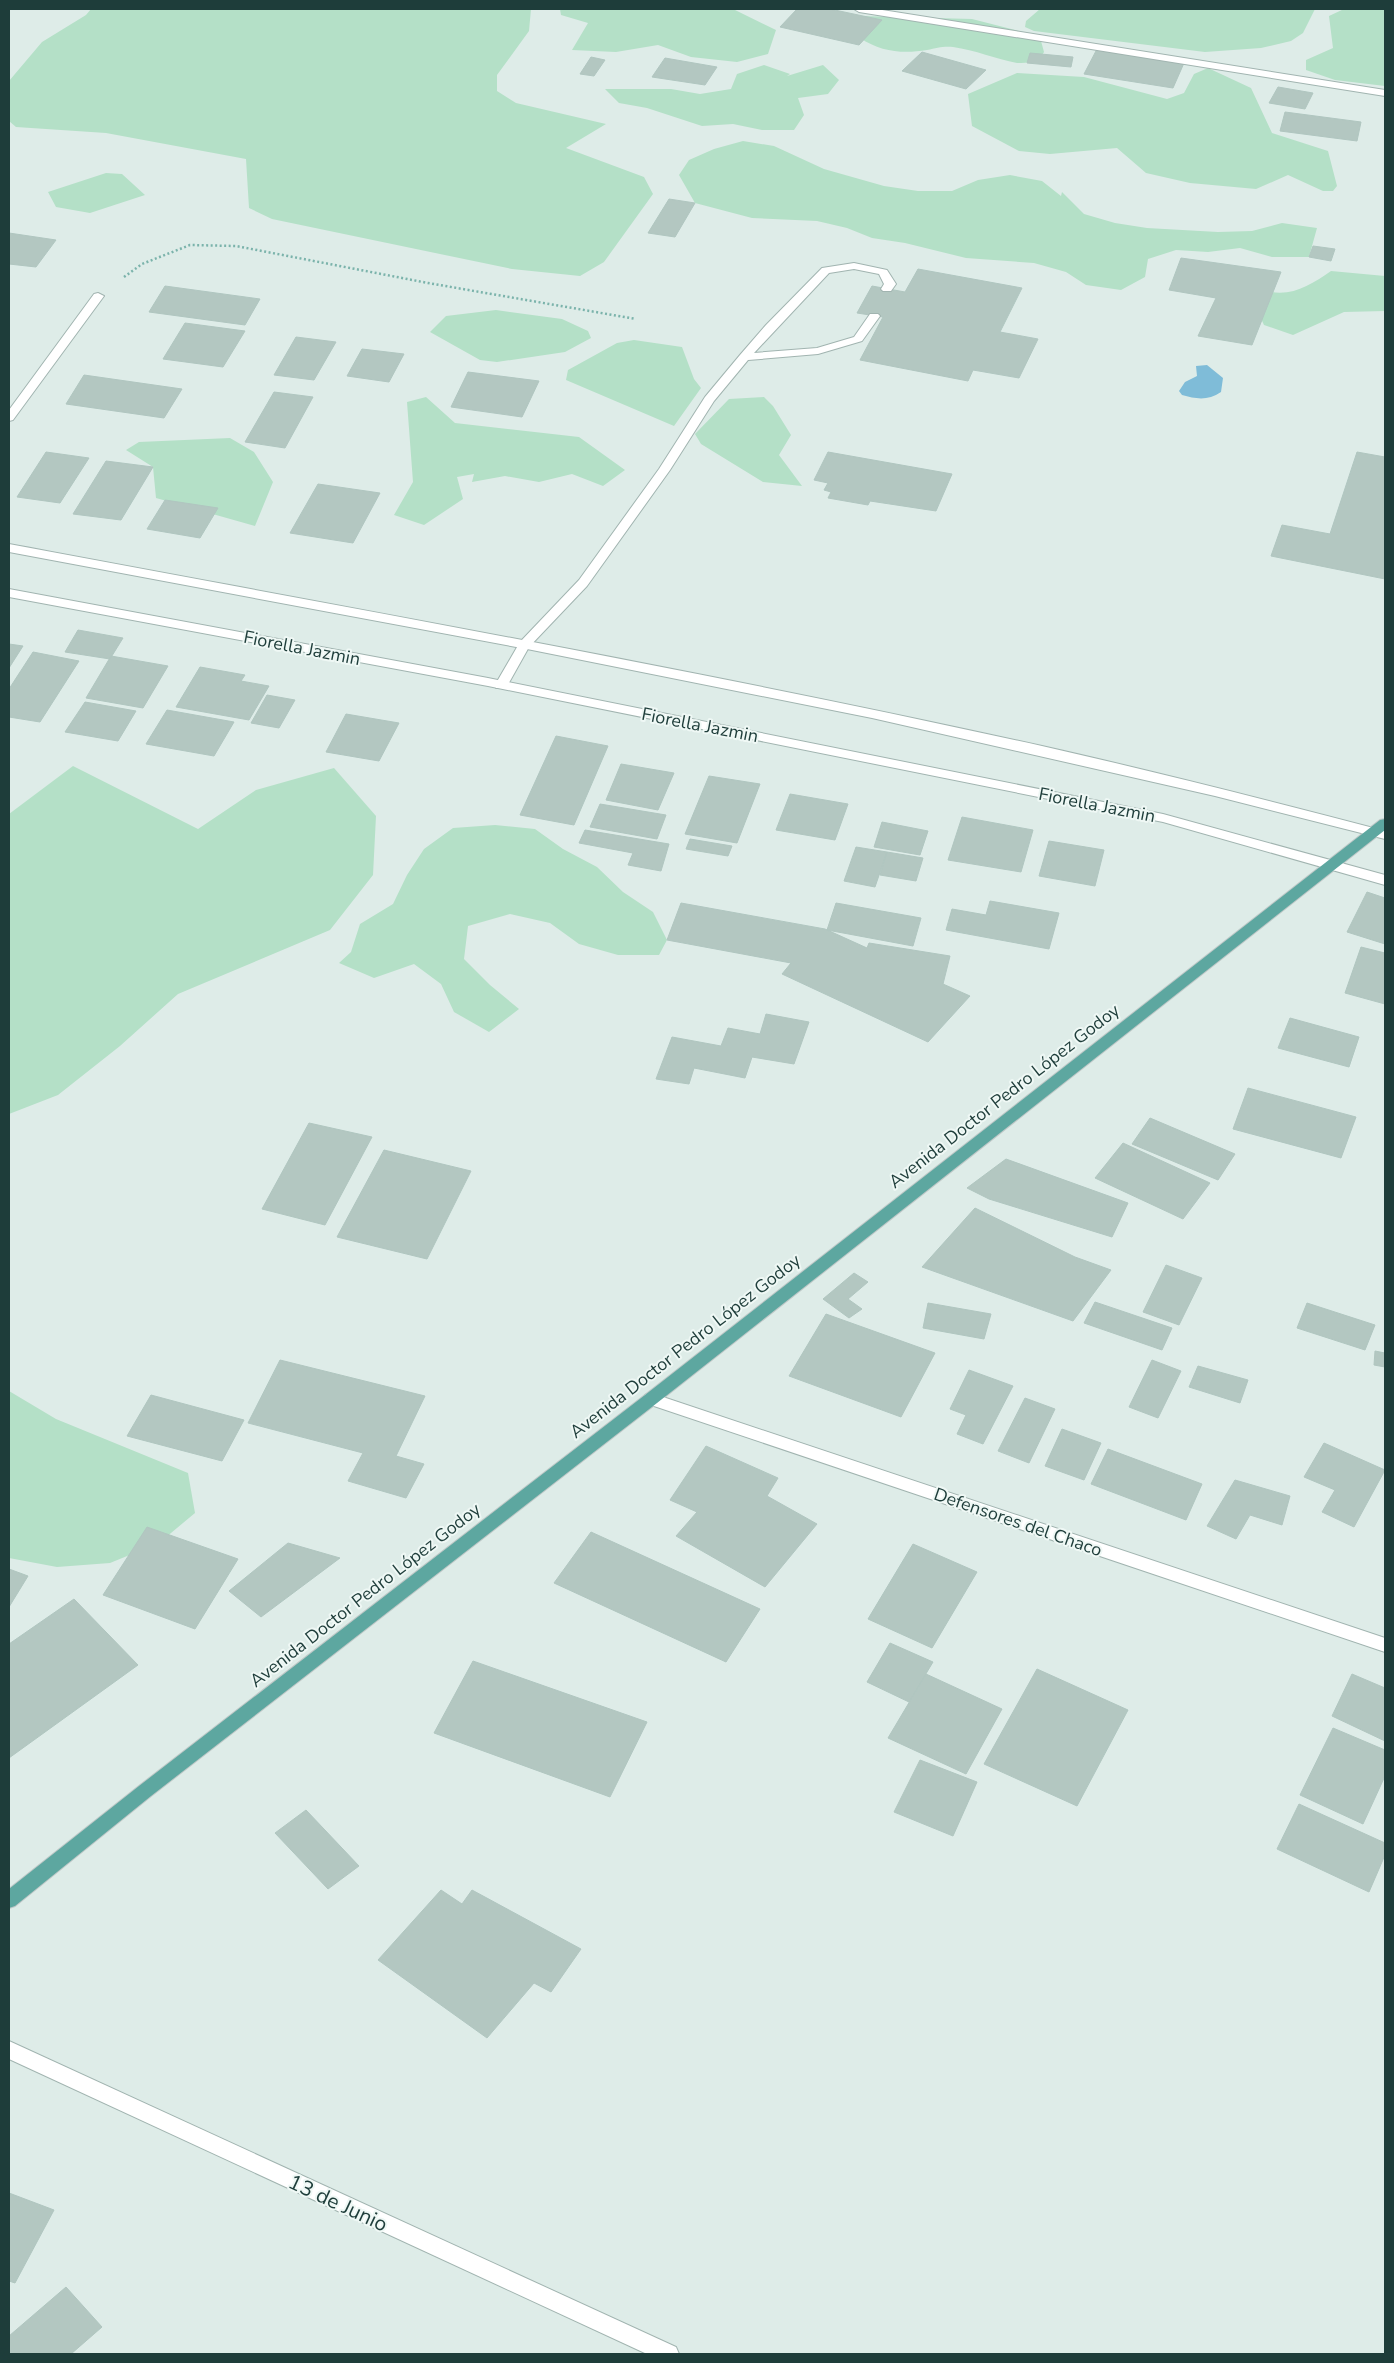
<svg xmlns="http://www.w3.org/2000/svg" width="1394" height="2363" font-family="'Nunito Sans',sans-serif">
	<rect width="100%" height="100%" fill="#deece8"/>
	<path fill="#b4e0c7" d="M91,9H531L529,31L497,75V91L516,103L606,124L566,148L644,177L653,194L604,262L580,276L512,269L272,219L249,208L246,159L106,133L16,127L9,121V81L42,42L86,15Z
		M560,9H733L776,30L768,54L737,62L691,57L658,45L616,52L572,50L588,23L561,15Z
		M1040,9H1315L1303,33L1291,41L1261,48L1205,52L1034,31L1025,27L1026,21Z
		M1344,9H1385V86L1335,80L1306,70V60L1333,48L1329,16Z
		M860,16L972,19L1031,34L1041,41L1044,52C1039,62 1028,63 1017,63C996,59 975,50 953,47C943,46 937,48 927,50C903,54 881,52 860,38Z
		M764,65L790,74L787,76L823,65L839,80L828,94L798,98L804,115L794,130H762L733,124L702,126L647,108L619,103L605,89H671L700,94L731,89L737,74Z
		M1208,68L1251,88L1272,133L1328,151L1337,186L1333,191H1323L1288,175L1256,189L1190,183L1146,173L1117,148L1050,154L1019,151L972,126L968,94L1017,73L1084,77L1167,99L1184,93L1194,74Z
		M743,141L774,146L824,169L884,186L918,191H952L978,180L1010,175L1042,181L1061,196L1062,192L1084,214L1115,223L1147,228L1218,232L1252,231L1282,223L1317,228L1309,257H1272L1240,248L1208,252L1176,250L1148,259L1145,277L1121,290L1086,285L1066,272L1034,263L966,258L905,243L872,238L847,228L817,221L752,218L695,203L679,175L689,160L714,149Z
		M106,173L122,174L145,195L90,213L56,207L48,192Z
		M1331,271L1385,276V311L1344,312L1293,335L1264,325L1256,308L1271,292C1294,296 1312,284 1331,271Z
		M496,310L562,319L588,331L591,338L565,352L497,362L480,360L430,332L446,316Z
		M634,340L682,347L694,379L701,388L674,426L566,380L568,370L617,343Z
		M426,397L455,423L579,437L625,470L603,486L572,474L539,482L505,476L472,482L474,474L457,477L463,499L424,525L394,515L413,482L407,402Z
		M764,397L773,406L791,435L779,455L802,486L763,482L701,444L695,434L729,399Z
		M230,438L254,452L273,482L255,526L156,498L153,467L126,450L139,442Z
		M73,766L198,829L256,790L334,768L376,816L373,875L330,930L178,994L120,1046L58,1095L9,1114V814Z
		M495,825L535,829L563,849L597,867L623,892L653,912L667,940L659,955H618L579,944L550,923L510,914L468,926L464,959L490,985L519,1009L489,1032L454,1012L441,984L414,964L374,978L339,963L351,952L360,924L393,904L407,875L424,849L453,828Z
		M9,1391L56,1419L188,1473L195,1513L159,1543L110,1563L57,1567L9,1558Z"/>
	<path fill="#7fbcd8" d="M1207,365L1223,378L1221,392C1208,401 1196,399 1182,395L1179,391L1185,382L1197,376L1196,366Z"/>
	<path fill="#b3c7c1" stroke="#b0c6c0" d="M797,9H830L882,20L859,45L780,27Z
		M1097,49L1184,63L1173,88L1084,74Z
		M922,52L986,70L966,89L902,71Z
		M1030,53L1073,57L1071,67L1027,63Z
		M591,57L605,60L594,76L580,74Z
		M665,58L717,67L705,85L652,77Z
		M1278,87L1313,93L1305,109L1269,103Z
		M1285,112L1361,122L1357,141L1280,131Z
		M669,199L695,203L675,237L648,233Z
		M9,233L56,240L36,267L9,264Z
		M1313,246L1335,249L1331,261L1309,257Z
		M1181,258L1281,272L1252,345L1198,336L1216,298L1169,290Z
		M918,269L1022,288L1000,332L1038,339L1019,378L973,370L968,381L860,360L883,317L857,313L872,286L905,292Z
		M165,286L260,299L245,325L149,312Z
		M185,323L245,331L223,367L163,359Z
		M296,337L336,342L314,380L274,375Z
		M362,349L404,354L389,382L347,376Z
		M468,372L539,381L522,417L451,407Z
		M84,375L182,389L164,418L66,404Z
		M274,392L313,397L285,448L245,442Z
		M46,452L89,458L60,503L17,497Z
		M828,452L952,474L936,511L870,501L868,505L828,498L831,492L824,490L828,483L814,480Z
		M1357,452L1385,457V579L1271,556L1282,525L1330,534Z
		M106,461L153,467L121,520L73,514Z
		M318,484L380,493L353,543L290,533Z
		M165,500L218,508L200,538L147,529Z
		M78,630L123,638L110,659L65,652Z
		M9,644L23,646L9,668Z
		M33,652L79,661L40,722L9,717V689Z
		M111,656L168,666L143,708L86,698Z
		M200,667L245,675L241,681L269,686L249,720L176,707Z
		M267,695L295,700L279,728L251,723Z
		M85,702L136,711L118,741L65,732Z
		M167,710L234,722L214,756L146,744Z
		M346,714L399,723L379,761L326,752Z
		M556,736L608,746L574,825L520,815Z
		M621,764L674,773L658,810L606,800Z
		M709,776L760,784L737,843L685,834Z
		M790,794L848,804L835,840L776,830Z
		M600,804L666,815L657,839L590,827Z
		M962,817L1033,830L1021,872L948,860Z
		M882,822L928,831L920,855L874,847Z
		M585,830L669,844L661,871L628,865L633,853L579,843Z
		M690,839L732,846L728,856L686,849Z
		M1049,841L1104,850L1095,886L1039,876Z
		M856,847L887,852L875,887L844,881Z
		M887,852L923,858L916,881L880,875Z
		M1367,892L1385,898V944L1347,932Z
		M990,901L1059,913L1049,949L946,930L952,909L986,915Z
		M681,903L825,929L867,948L869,943L950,956L943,984L970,996L928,1042L782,974L791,963L667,940Z
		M836,903L921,918L913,946L827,930Z
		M1361,947L1385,953V1004L1345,993Z
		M766,1014L809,1022L794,1064L752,1057L745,1078L694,1068L689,1084L656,1079L672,1037L721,1046L728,1028L760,1034Z
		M1290,1018L1359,1037L1349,1067L1278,1048Z
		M1248,1088L1356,1117L1341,1158L1233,1129Z
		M1150,1118L1235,1154L1218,1180L1132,1144Z
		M309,1123L372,1137L325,1225L262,1209Z
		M1123,1143L1210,1183L1183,1219L1095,1178Z
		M384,1150L471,1171L427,1259L337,1237Z
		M1006,1159L1128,1203L1112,1237L989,1199L967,1188Z
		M975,1208L1075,1257L1111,1270L1073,1321L922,1267Z
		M1166,1265L1202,1278L1179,1325L1143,1312Z
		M854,1273L868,1282L848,1299L862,1309L849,1318L823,1299Z
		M1095,1302L1172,1328L1162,1350L1084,1323Z
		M928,1303L991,1314L984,1339L923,1328Z
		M1307,1303L1375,1325L1365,1350L1297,1328Z
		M826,1314L935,1353L901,1417L789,1376Z
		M1375,1351L1385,1353V1367L1374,1365Z
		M280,1360L425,1396L396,1456L424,1464L406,1498L348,1481L363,1453L248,1423Z
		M1152,1360L1181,1371L1158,1418L1129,1407Z
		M1198,1366L1248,1380L1240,1403L1189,1387Z
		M969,1370L1013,1386L983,1444L957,1434L966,1415L950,1409Z
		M151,1395L244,1420L222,1461L127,1436Z
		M1025,1398L1055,1409L1029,1463L998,1451Z
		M1062,1429L1101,1443L1084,1480L1045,1466Z
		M1324,1443L1385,1470L1354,1527L1322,1512L1335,1490L1304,1477Z
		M706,1446L778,1478L767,1496L817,1524L765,1587L676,1536L697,1512L670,1500Z
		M1108,1449L1202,1484L1186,1520L1091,1484Z
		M1235,1480L1290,1496L1282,1525L1250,1515L1236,1539L1207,1526Z
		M147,1527L238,1559L195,1629L103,1595Z
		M591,1532L760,1609L726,1662L554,1583Z
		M288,1543L340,1558L261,1617L229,1591Z
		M913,1544L977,1572L932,1648L868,1619Z
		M9,1569L28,1576L9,1607Z
		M74,1599L138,1665L9,1758V1644Z
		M890,1643L933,1662L909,1702L867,1682Z
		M473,1661L647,1722L610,1797L434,1733Z
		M1037,1669L1128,1710L1077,1806L984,1764Z
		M926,1674L1002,1709L966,1774L888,1738Z
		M1352,1674L1385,1688V1741L1332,1716Z
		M1333,1728L1385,1750V1776L1363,1824L1300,1795Z
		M920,1760L977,1782L953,1836L894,1812Z
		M1299,1804L1385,1843V1855L1369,1892L1277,1849Z
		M306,1810L359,1866L328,1889L275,1833Z
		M441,1890L462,1904L472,1890L581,1949L551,1992L534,1983L487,2038L378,1960Z
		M9,2193L54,2210L15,2283L9,2281Z
		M66,2287L102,2327L71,2354H9V2336Z"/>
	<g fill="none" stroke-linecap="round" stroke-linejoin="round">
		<defs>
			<path id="lane" d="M854,9H876L1385,90V96L859,12Z
				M854,263L887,270L896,284L891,291H883L881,289L884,284L879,274L854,269L829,273L754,353L817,348L854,337L870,314H878L880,316L862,341L818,354L748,360L714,401L670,470L587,586L529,647L506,688H496L495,685L520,642L579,580L659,469L705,397L740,355L766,325L822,268Z"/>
			<path id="street" d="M98,293L104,296L13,420L9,421V410L94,294Z
				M9,544C354,609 700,670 1042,746C1157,772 1271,801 1385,831V839L1215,796L872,718L527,649L9,552Z
				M9,589L488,678L1163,814L1385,875V885L1163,822L488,686L9,597Z
				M651,1393L1385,1638V1652L645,1403L643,1399L645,1395Z
				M9,2041L676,2347L679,2354H647L9,2059Z"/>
			<path id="primary" d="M1385,819V830L657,1403L151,1796L15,1906L9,1908V1889L139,1786L645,1395L1380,820Z"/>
		</defs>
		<use href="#lane" stroke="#a1b4b0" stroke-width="2"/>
		<use href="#street" stroke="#a1b4b0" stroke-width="2"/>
		<use href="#primary" stroke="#c0c9c8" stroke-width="2"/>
		<path stroke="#7bb3ab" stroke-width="2.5" stroke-dasharray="2 2.5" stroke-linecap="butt" d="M124,277L142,264L190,245L236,246L428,283L636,319"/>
		<use href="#lane" fill="#fff" fill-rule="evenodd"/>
		<use href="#street" fill="#fff" fill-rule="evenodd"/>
		<use href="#primary" fill="#5da7a0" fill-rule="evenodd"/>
	</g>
	<g text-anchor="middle" stroke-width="4" stroke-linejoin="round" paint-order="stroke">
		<g font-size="18" fill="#1e3d3a" stroke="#eff8f5">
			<text transform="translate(302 648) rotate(11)" y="6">Fiorella Jazmin</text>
			<text transform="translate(700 725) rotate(11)" y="6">Fiorella Jazmin</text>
			<text transform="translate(1097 805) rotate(11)" y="6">Fiorella Jazmin</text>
			<text transform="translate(1004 1096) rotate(-38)" y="6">Avenida Doctor Pedro López Godoy</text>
			<text transform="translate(685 1346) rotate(-38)" y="6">Avenida Doctor Pedro López Godoy</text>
			<text transform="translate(1018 1522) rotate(19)" y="6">Defensores del Chaco</text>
			<text transform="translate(365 1595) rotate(-38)" y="6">Avenida Doctor Pedro López Godoy</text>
		</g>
		<g font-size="21" fill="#1e3d3a" stroke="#eff8f5">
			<text transform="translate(338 2203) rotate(25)" y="7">13 de Junio</text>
		</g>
	</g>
	<rect width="1394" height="2363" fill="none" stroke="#1e3d3a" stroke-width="20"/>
</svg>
